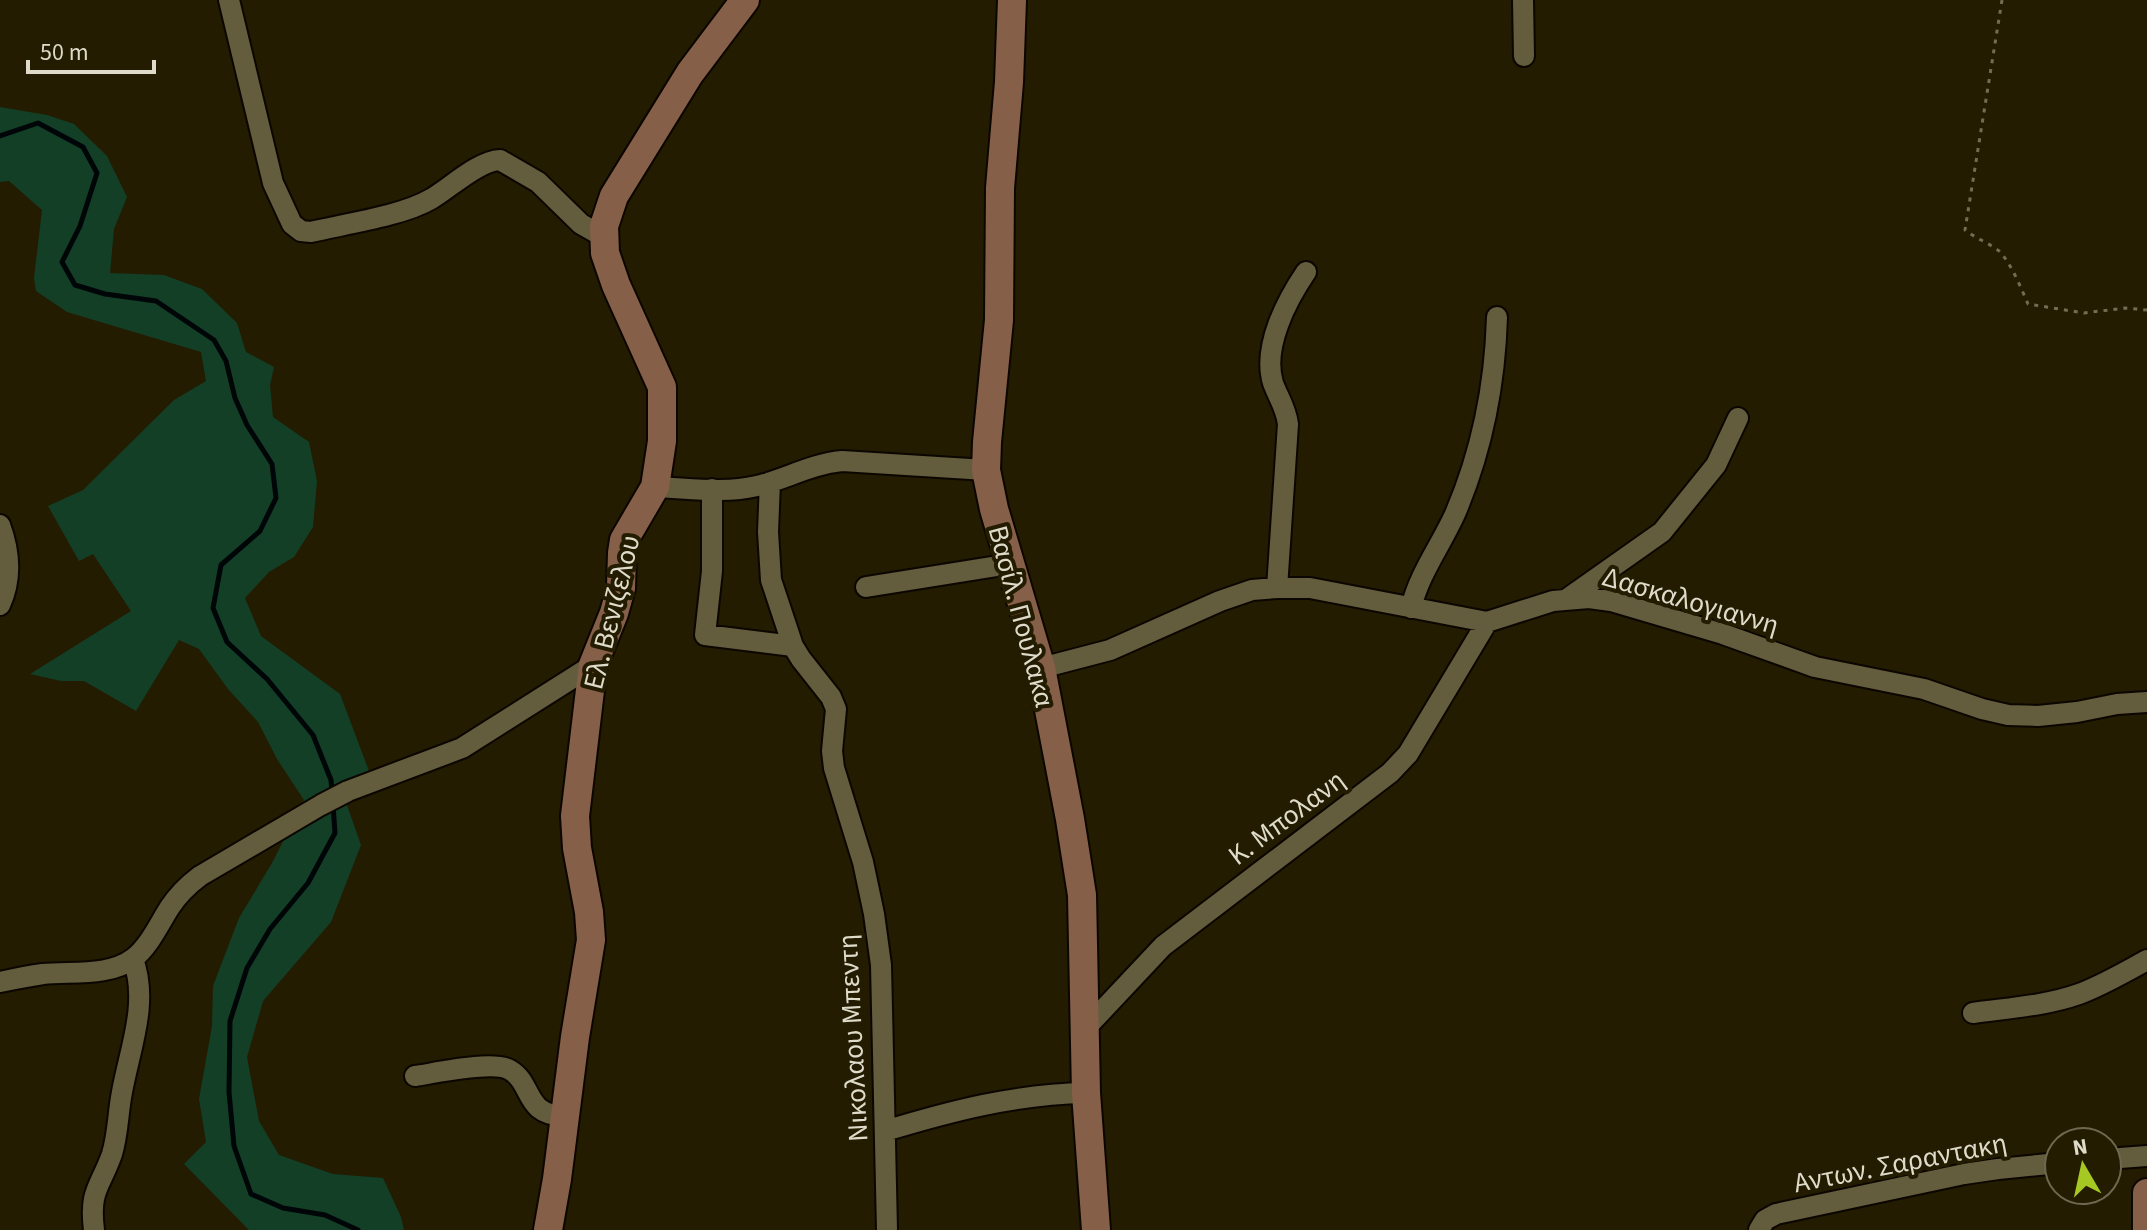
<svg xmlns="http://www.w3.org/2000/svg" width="2147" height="1230" font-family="'Source Sans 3',sans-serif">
	<rect width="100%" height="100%" fill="#231c00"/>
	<path fill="#133f27" d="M0,107L47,115L74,124L107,156L127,197L114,229L110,273L164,275L202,289L237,323L246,352L274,367L270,385L273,417L309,442L317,481L313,527L294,557L269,572L245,598L261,636L340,694L375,787L347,805L361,845L331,922L263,1001L247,1057L259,1121L279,1155L333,1174L383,1178L401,1217L404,1230H249L184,1164L206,1142L199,1099L212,1026L213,986L239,918L272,863L304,800L277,759L258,722L228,689L199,649L179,640L136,711L84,681H61L30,674L131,611L93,554L79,561L48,506L83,490L174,400L206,381L201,352L67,312L36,291L34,278L42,210L9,181L0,182Z"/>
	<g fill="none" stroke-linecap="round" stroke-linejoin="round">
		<path stroke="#000607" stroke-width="5" d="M0,136L38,123L83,147L97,173L80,226L62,262L75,285L105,294L156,301L214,340L226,361L235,398L247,425L272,464L276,498L260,531L221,565L213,608L227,642L267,679L313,735L331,780L332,791
			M333,805L335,833L308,883L270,929L247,968L230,1021L229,1092L234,1146L251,1194L283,1208L325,1215L358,1230"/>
		<defs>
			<path id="street" d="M229,0L273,183L292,224L301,231L311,232C345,224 402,216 431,199C450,188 478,161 500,160L538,182L581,224L604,237
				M1523,0L1524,56
				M770,482L768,532L771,580L793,646L801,659L831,697L836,709L832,751L834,768L863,862L874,914L881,965L887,1230
				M655,487C688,488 724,494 757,486C786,479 811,464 842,461L986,470
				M712,489V571L705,635L793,646
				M0,525C10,552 12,579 0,605
				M866,587L1010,564
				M1277,588L1288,424C1286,408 1278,397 1273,383C1262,347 1287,300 1306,272
				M1567,599L1662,532L1716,465L1738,418
				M1411,608C1419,574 1441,545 1455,514C1482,451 1495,385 1497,317
				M1041,668L1110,650L1220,601L1252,590L1277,588H1310L1487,622L1553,601L1589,598L1611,601L1723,634L1815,667L1924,689L1982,709L2008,715L2038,716L2077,712L2117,704L2147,702
				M0,982C14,979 29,976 43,974C72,971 109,977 134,958C150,945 159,924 170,907C178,895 188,885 200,876L321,805L348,791L462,748L593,665
				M1973,1013C2008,1008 2045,1006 2079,994C2103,985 2125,972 2147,960
				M1085,1029L1163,946L1390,773L1408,754L1487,622
				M415,1076C436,1073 493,1060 510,1070C534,1084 523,1115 565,1116
				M885,1131C951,1111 1016,1094 1086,1093
				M2107,1159L2147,1156
				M94,1230C89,1190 100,1188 112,1154C118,1135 118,1112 122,1092C130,1048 149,1003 133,959
				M1759,1230L1765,1220L1776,1214L1964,1174L1998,1169L2059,1163"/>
			<path id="secondary" d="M1012,0L1009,82L1000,188L999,320L987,442L986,470L994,509L1041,668L1070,819L1082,895L1086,1093L1096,1230
				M548,1230L557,1179L575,1037L591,940L589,912L577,848L575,816L593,665L614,613L621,588L622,553L624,540L655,487L662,441V387L616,285L605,253L604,226L614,196L690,73L745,0
				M2147,1230V1193"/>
		</defs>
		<use href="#street" stroke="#0c0600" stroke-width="24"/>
		<use href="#secondary" stroke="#0c0600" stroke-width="32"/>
		<path stroke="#736d56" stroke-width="3" stroke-dasharray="4 6" stroke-linecap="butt" d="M2002,0L1965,230C1975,238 1989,243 1999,251C2011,263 2021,288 2028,304L2084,313L2125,308L2147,310"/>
		<use href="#street" stroke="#635c3d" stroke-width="20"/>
		<use href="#secondary" stroke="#865f49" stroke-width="28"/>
	</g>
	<g text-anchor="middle" stroke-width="8" stroke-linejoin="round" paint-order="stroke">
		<g font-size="28" fill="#dedbca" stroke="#231c00">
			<text transform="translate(1691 600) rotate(16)" y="10">Δασκαλογιαννη</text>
			<text transform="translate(611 612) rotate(-76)" y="10">Ελ. Βενιζελου</text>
			<text transform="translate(1022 616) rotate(75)" y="10">Βασίλ. Πουλακα</text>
			<text transform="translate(1286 817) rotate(-37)" y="10">Κ. Μπολανη</text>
			<text transform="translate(852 1038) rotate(-93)" y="10">Νικολαου Μπεντη</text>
			<text transform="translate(1900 1162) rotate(-11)" y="10">Αντων. Σαραντακη</text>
		</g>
	</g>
	<g transform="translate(2083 1166) rotate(351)"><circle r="38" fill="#231c00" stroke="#6e6851" stroke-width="2"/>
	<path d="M0-6L14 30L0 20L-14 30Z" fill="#a5c822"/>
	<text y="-12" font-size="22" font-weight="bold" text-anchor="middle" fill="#dedbca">N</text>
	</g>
	<path d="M28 60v12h126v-12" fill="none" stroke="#dedbca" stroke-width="4"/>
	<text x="40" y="60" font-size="24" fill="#dedbca" stroke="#231c00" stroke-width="6" paint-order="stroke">50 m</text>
</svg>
